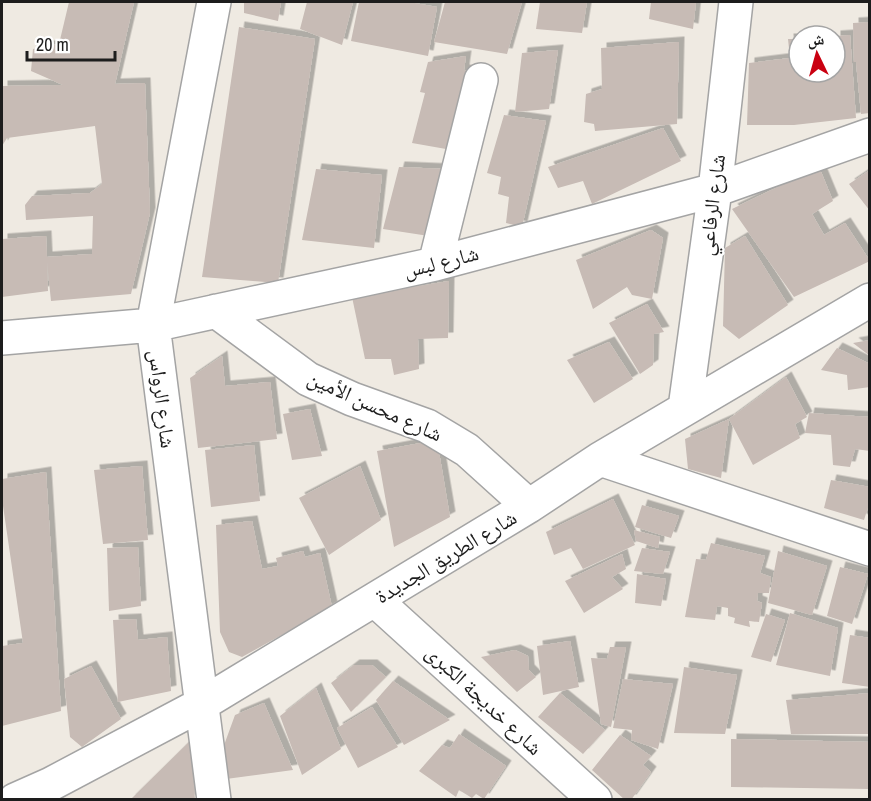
<svg xmlns="http://www.w3.org/2000/svg" width="871" height="801" font-family="'Archivo Narrow','Noto Naskh Arabic',sans-serif">
	<defs>
		<filter id="shadow"><feDropShadow dx="5.5" dy="-5.5" stdDeviation="0" flood-color="#0004"/></filter>
	</defs>
	<rect width="100%" height="100%" fill="#efeae2"/>
	<path fill="#c7bbb5" filter="url(#shadow)" d="M69,2H134L115,84L145,83L150,213L131,294L51,301L47,262L48,291L2,297V239L46,236L47,257L92,254L93,216L26,220L25,205L32,196L90,193L102,184L95,126L7,138L2,146V86L63,85L31,71L33,49L59,44Z
		M244,2H281L278,21L244,13Z
		M307,2H353L342,45L300,29Z
		M359,2H409L437,7L428,56L351,41Z
		M445,2H522L507,54L434,42Z
		M540,2H587L582,33L536,29Z
		M651,2H696L693,29L649,19Z
		M870,22V113L861,114L856,62H854L853,23Z
		M239,27L315,39L278,283L202,277Z
		M850,35L856,118L794,125H747L749,63L790,58L788,39H799V72H835V36Z
		M679,42L677,124L595,131L594,124L584,122L586,94L602,89L601,48Z
		M558,50L549,109L515,112L522,53Z
		M466,56L464,70L481,74L461,100L446,149L412,143L425,93L420,92L428,62Z
		M504,115L546,121L522,227L506,223L509,197L498,194L501,177L487,173Z
		M663,128L681,161L592,204L583,181L558,188L548,167Z
		M399,167L446,169L429,236L383,229Z
		M819,167L833,201L812,214L824,235L845,223L870,261L794,297L732,209Z
		M316,169L382,175L374,248L302,240Z
		M870,170V211L849,184Z
		M651,230L663,238L652,299L632,295L627,287L593,309L576,260Z
		M745,236L788,305L739,339L723,326L725,248Z
		M449,281L448,338L418,339L419,369L394,375L391,359H365L352,297Z
		M647,304L664,332L654,334L653,365L640,374L609,323Z
		M870,340V356L853,343Z
		M609,342L633,379L594,403L567,360Z
		M837,348L870,364V387L848,390L847,375L821,370Z
		M222,356L225,386L270,382L277,439L198,448L190,378Z
		M786,377L807,417L795,424L800,438L753,465L729,419Z
		M310,409L322,456L292,460L283,414Z
		M809,413L870,417V451L855,449L850,467L833,465L831,435L805,433Z
		M729,419L721,478L688,469L685,439Z
		M437,440L450,517L394,547L377,451Z
		M254,445L260,501L211,507L205,450Z
		M142,466L148,540L103,544L94,470Z
		M360,466L381,520L329,555L299,498Z
		M46,472L61,711L2,726V646L23,643L2,499V479Z
		M831,480L870,487V501L864,520L824,508Z
		M613,499L635,545L583,569L571,548L554,555L546,532Z
		M642,505L679,516L671,538L635,527Z
		M252,521L262,569L278,566L276,558L303,551L305,557L320,553L332,607L242,657L229,652L220,632L216,525Z
		M634,530L660,537L658,548L636,541Z
		M711,543L765,556L760,573L771,577L769,593H758L757,601L762,603L759,622L749,621L750,627L734,623L735,618L728,616V608L717,606L715,620L685,617L696,559L706,560Z
		M138,547L141,606L109,611L107,548Z
		M642,548L670,552L663,574L634,571Z
		M778,551L827,566L812,615L768,603Z
		M622,554L626,569L612,577L623,589L584,613L565,581Z
		M840,567L868,574L852,624L827,616Z
		M637,574L666,579L661,606L635,603Z
		M790,613L838,628L830,676L776,665Z
		M766,614L785,620L771,662L751,657Z
		M136,619L138,640L167,637L171,691L118,702L113,620Z
		M850,635L870,638V687L842,683Z
		M570,641L579,687L543,695L537,646Z
		M610,647H626L611,727L601,724L591,658L607,659Z
		M515,650L528,656L529,670L536,677L517,692L481,657Z
		M354,665H372L386,677L351,712L331,683Z
		M91,666L121,719L82,747L70,737L64,679Z
		M684,667L737,675L725,734L674,733Z
		M623,679L673,684L658,749L631,740L632,730L613,728Z
		M393,681L450,720L404,745L376,700Z
		M316,688L341,749L302,775L280,716Z
		M560,693L605,730L583,754L538,717Z
		M870,693V734H791L786,700Z
		M264,703L293,770L226,779L223,748L235,715Z
		M372,707L398,747L358,768L337,728Z
		M459,734L506,766L484,799L476,794L472,798L459,790L456,797L419,771L442,745L450,748Z
		M620,735L651,756L643,765L651,772L631,800H625L592,770Z
		M731,739L870,742V789L731,787Z
		M191,740L195,800H130Z"/>
	<g fill="none" stroke-linecap="round" stroke-linejoin="round">
		<defs>
			<path id="minor" d="M435,264L481,80
				M216,311L308,379L352,399L427,426L467,450L529,506
				M2,338L153,325L435,264L715,190L870,135
				M685,408L715,190L736,2
				M600,459L870,549
				M375,600L595,800
				M15,800L51,784L202,704L529,506L600,459L870,300
				M214,800L153,325L214,2"/>
		</defs>
		<use href="#minor" stroke="#a4a4a4" stroke-width="36"/>
		<use href="#minor" stroke="#fff" stroke-width="33"/>
	</g>
	<g text-anchor="middle" stroke-width="4.5" stroke-linejoin="round" paint-order="stroke">
		<g font-size="21" fill="#1d1d1d" stroke="#fff">
			<text transform="translate(712 205) rotate(-83)" y="7">شارع الرفاعي</text>
			<text transform="translate(441 262) rotate(-14)" y="7">شارع لبس</text>
			<text transform="translate(162 399) rotate(83)" y="7">شارع الرواس</text>
			<text transform="translate(375 406) rotate(24)" y="7">شارع محسن الأمين</text>
			<text transform="translate(446 557) rotate(-31)" y="7">شارع الطريق الجديدة</text>
			<text transform="translate(484 700) rotate(43)" y="7">شارع خديجة الكبرى</text>
		</g>
	</g>
	<rect width="871" height="801" fill="none" stroke="#1d1d1d" stroke-width="6"/>
	<g transform="translate(817 54) rotate(355)"><circle r="28" fill="#ffffff" stroke="#a5a5a5" stroke-width="1.5"/>
	<path d="M0-4.5L10 22L0 15L-10 22Z" fill="#ca0011"/>
	<text y="-9" font-size="16" font-weight="bold" text-anchor="middle" fill="#1d1d1d">ش</text>
	</g>
	<path d="M27 51v9h88v-9" fill="none" stroke="#1d1d1d" stroke-width="3"/>
	<text x="36" y="51" font-size="18" fill="#1d1d1d" stroke="#ffffff" stroke-width="4.5" paint-order="stroke">20 m</text>
</svg>
